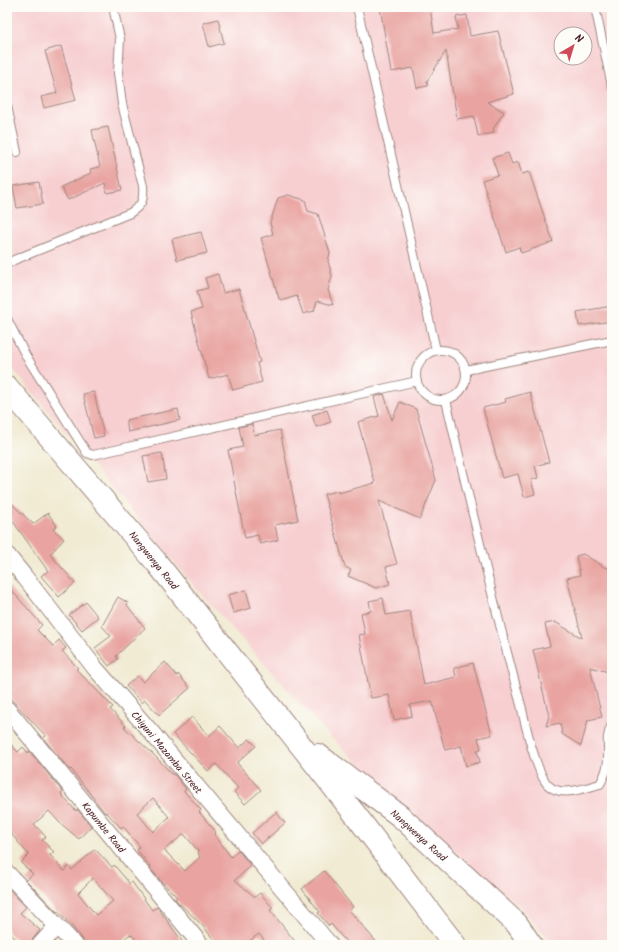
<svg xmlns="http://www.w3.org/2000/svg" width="619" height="952" font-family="Kalam,sans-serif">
	<rect width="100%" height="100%" fill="#fdfcf7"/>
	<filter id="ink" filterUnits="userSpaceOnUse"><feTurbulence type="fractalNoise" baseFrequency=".025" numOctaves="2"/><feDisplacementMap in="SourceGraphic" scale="8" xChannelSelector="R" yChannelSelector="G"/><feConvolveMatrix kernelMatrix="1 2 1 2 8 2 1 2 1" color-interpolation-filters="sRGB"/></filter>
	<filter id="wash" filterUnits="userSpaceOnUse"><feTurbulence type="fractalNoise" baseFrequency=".012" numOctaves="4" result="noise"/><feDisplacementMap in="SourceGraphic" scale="16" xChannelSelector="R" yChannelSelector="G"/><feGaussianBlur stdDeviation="0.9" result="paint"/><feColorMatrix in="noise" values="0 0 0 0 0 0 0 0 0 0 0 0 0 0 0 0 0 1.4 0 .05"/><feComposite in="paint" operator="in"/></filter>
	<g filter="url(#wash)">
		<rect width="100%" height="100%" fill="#f1ebd3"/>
		<path fill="#f7cfd1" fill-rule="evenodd" d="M7,7H612V945H554L521,908L405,809L325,731L195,587L7,362ZM561,34H585V58H561Z"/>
		<g id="blocks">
			<path fill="#e9a4a1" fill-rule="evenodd" d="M380,7H430L434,33L458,29L456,17L467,15L470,36L498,31L514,94L487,102L504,112L493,129L494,133L478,136L474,116L457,119L446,51L427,81L428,86L417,88L413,68L391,72Z
				M218,19L224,43L209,47L203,23Z
				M61,46L76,100L44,108L41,97L57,93L45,51Z
				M108,127L122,190L107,193L105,183L68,200L61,187L91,173L90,169L100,167L92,130Z
				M508,153L512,164L518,162L522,174L529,172L553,242L521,253L519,247L506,252L482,180L498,175L492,158Z
				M39,182L43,204L17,208L13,186Z
				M288,195L305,200L308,211L318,214L330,253L328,261L332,276L328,290L333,305L317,301L314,311L303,314L297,296L284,300L279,299L261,238L273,234L270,223L278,198Z
				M201,232L207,253L177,260L172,239Z
				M218,274L223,293L239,289L260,362L257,363L262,382L233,390L228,374L209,379L191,312L202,309L197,291L208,288L205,278Z
				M612,306V321L579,326L577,312Z
				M94,392L104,436L94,438L83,394Z
				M530,392L549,462L535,466L538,478L531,480L535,494L524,497L518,474L502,478L483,408L506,402L505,399Z
				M384,394L392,420L400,402L416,409L436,480L420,519L379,501L397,564L386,567L390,584L376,588L348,576L351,570L345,567L324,494L338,491V493L375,483L358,422L379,416L374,397Z
				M178,409L180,420L128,432L126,420Z
				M327,410L331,422L316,427L312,415Z
				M252,424L254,435L280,430L298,520L275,525L278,540L260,544L258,535L245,538L228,450L243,447L239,427Z
				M162,453L166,479L148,482L143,456Z
				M7,499L33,524L48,513L57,526L53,529L64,539L50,554L75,583L59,597L41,576L48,571L7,513Z
				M583,554L606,568L612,567V673L590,667L602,717L588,720L581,746L562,734L560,723L546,726L549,716L533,650L550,646L545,624L555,622L582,638L567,578L580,575L576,556Z
				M7,585L42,625L37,630L53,646L59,640L66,648L62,651L78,668L76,669L113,707L110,709L126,726L124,727L155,756L173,775L174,774L186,789L184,791L201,810L199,812L216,832L214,834L231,857L238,850L251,866L235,880L255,897L260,893L273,908L270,910L298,945H268L259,934L244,945H218L203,926L179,903L175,899L177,897L161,881L149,867L150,866L137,850L140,847L123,826L121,828L106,812L105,813L71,769L70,770L43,738L46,736L7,695ZM153,798L169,817L153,832L137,813ZM184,834L199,852L198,853L200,857L185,871L164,850Z
				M246,590L251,608L233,613L228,595Z
				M118,597L128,603L127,605L145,628L116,656L118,659L109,666L95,648L111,636L102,626Z
				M383,598L386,615L410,611L424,685L456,677L454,668L473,663L492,735L478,738L481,749L477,750L480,762L466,766L461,746L445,750L432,701L410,705L412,716L394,720L389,695L371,698L359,635L365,634L361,613L371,611L369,601Z
				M86,602L98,617L82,630L69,615Z
				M165,662L177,676L178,674L190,688L159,715L145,700L142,703L126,686L137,676L143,682Z
				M192,717L209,736L220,726L239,748L249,739L256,746L237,763L261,790L245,804L234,792L238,788L216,764L208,771L173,734Z
				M7,740L18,752L23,747L28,753L29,751L63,792L61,794L76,811L77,809L91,826L79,839L59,822L49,811L34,824L46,837L42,840L54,852L50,855L64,871L69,866L72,870L95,849L112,867L114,865L130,884L132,882L152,910L157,907L185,945H140L132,935L131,936L130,934L118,945H84L82,938L58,911L57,912L26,880L33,874L21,863L29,855L7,829ZM93,878L113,901L96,915L78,893Z
				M276,812L285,823L261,844L252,833Z
				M324,871L353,907L349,910L379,945H349L331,924L329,926L318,913L320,912L302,889Z
				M7,887L26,907L20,913L40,930L33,939L31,945H23L7,931Z"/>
		</g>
	</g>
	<g filter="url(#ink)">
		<use href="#blocks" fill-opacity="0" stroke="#9e857f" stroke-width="1"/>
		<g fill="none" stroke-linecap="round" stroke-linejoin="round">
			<defs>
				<path id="lane" d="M357,7L436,350
					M595,7L612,86
					M7,106L17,152
					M7,264L14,260L130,213C142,205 144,201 143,186L122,104L118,73L120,39L113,7
					M7,319L26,356L87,453L93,455L417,381
					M416 375a25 25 0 1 1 50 0a25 25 0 1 1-50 0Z
					M466,370L612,340
					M446,400C470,502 493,604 521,705C525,723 536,773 548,785C561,798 585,788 600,784C604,777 608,767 608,759C609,744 605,739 612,724"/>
				<path id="street" d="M7,555L24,576L95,668L151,732L330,945
					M7,709L201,945
					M7,873L75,945
					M40,945L57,926"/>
				<path id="secondary" d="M7,387L157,563L358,818L455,945
					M318,755L400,816L517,924L531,945"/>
			</defs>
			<use href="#lane" stroke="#9e857f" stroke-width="10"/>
			<use href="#street" stroke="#9e857f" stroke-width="18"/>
			<use href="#secondary" stroke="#9e857f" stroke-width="24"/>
			<use href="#lane" stroke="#fff" stroke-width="8"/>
			<use href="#street" stroke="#fff" stroke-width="16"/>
			<use href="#secondary" stroke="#fff" stroke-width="22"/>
		</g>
	</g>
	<g text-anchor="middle" stroke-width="3" stroke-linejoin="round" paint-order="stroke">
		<g font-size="10" fill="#4a1f2b" stroke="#fdfcf7">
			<text transform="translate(154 560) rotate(51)" y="4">Nangwenya Road</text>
			<text transform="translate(167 752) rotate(50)" y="4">Chiyuni Mazamba Street</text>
			<text transform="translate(104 827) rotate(51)" y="4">Kapumbe Road</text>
			<text transform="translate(419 835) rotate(42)" y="4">Nangwenya Road</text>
		</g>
	</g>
	<rect width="619" height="952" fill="none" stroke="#fdfcf7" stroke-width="24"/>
	<g transform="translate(573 46) rotate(38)"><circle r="19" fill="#fdfcf7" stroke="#b5a4a5"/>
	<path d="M0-3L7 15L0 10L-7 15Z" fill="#d1495b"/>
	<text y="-6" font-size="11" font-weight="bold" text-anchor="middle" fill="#4a1f2b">N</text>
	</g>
</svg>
